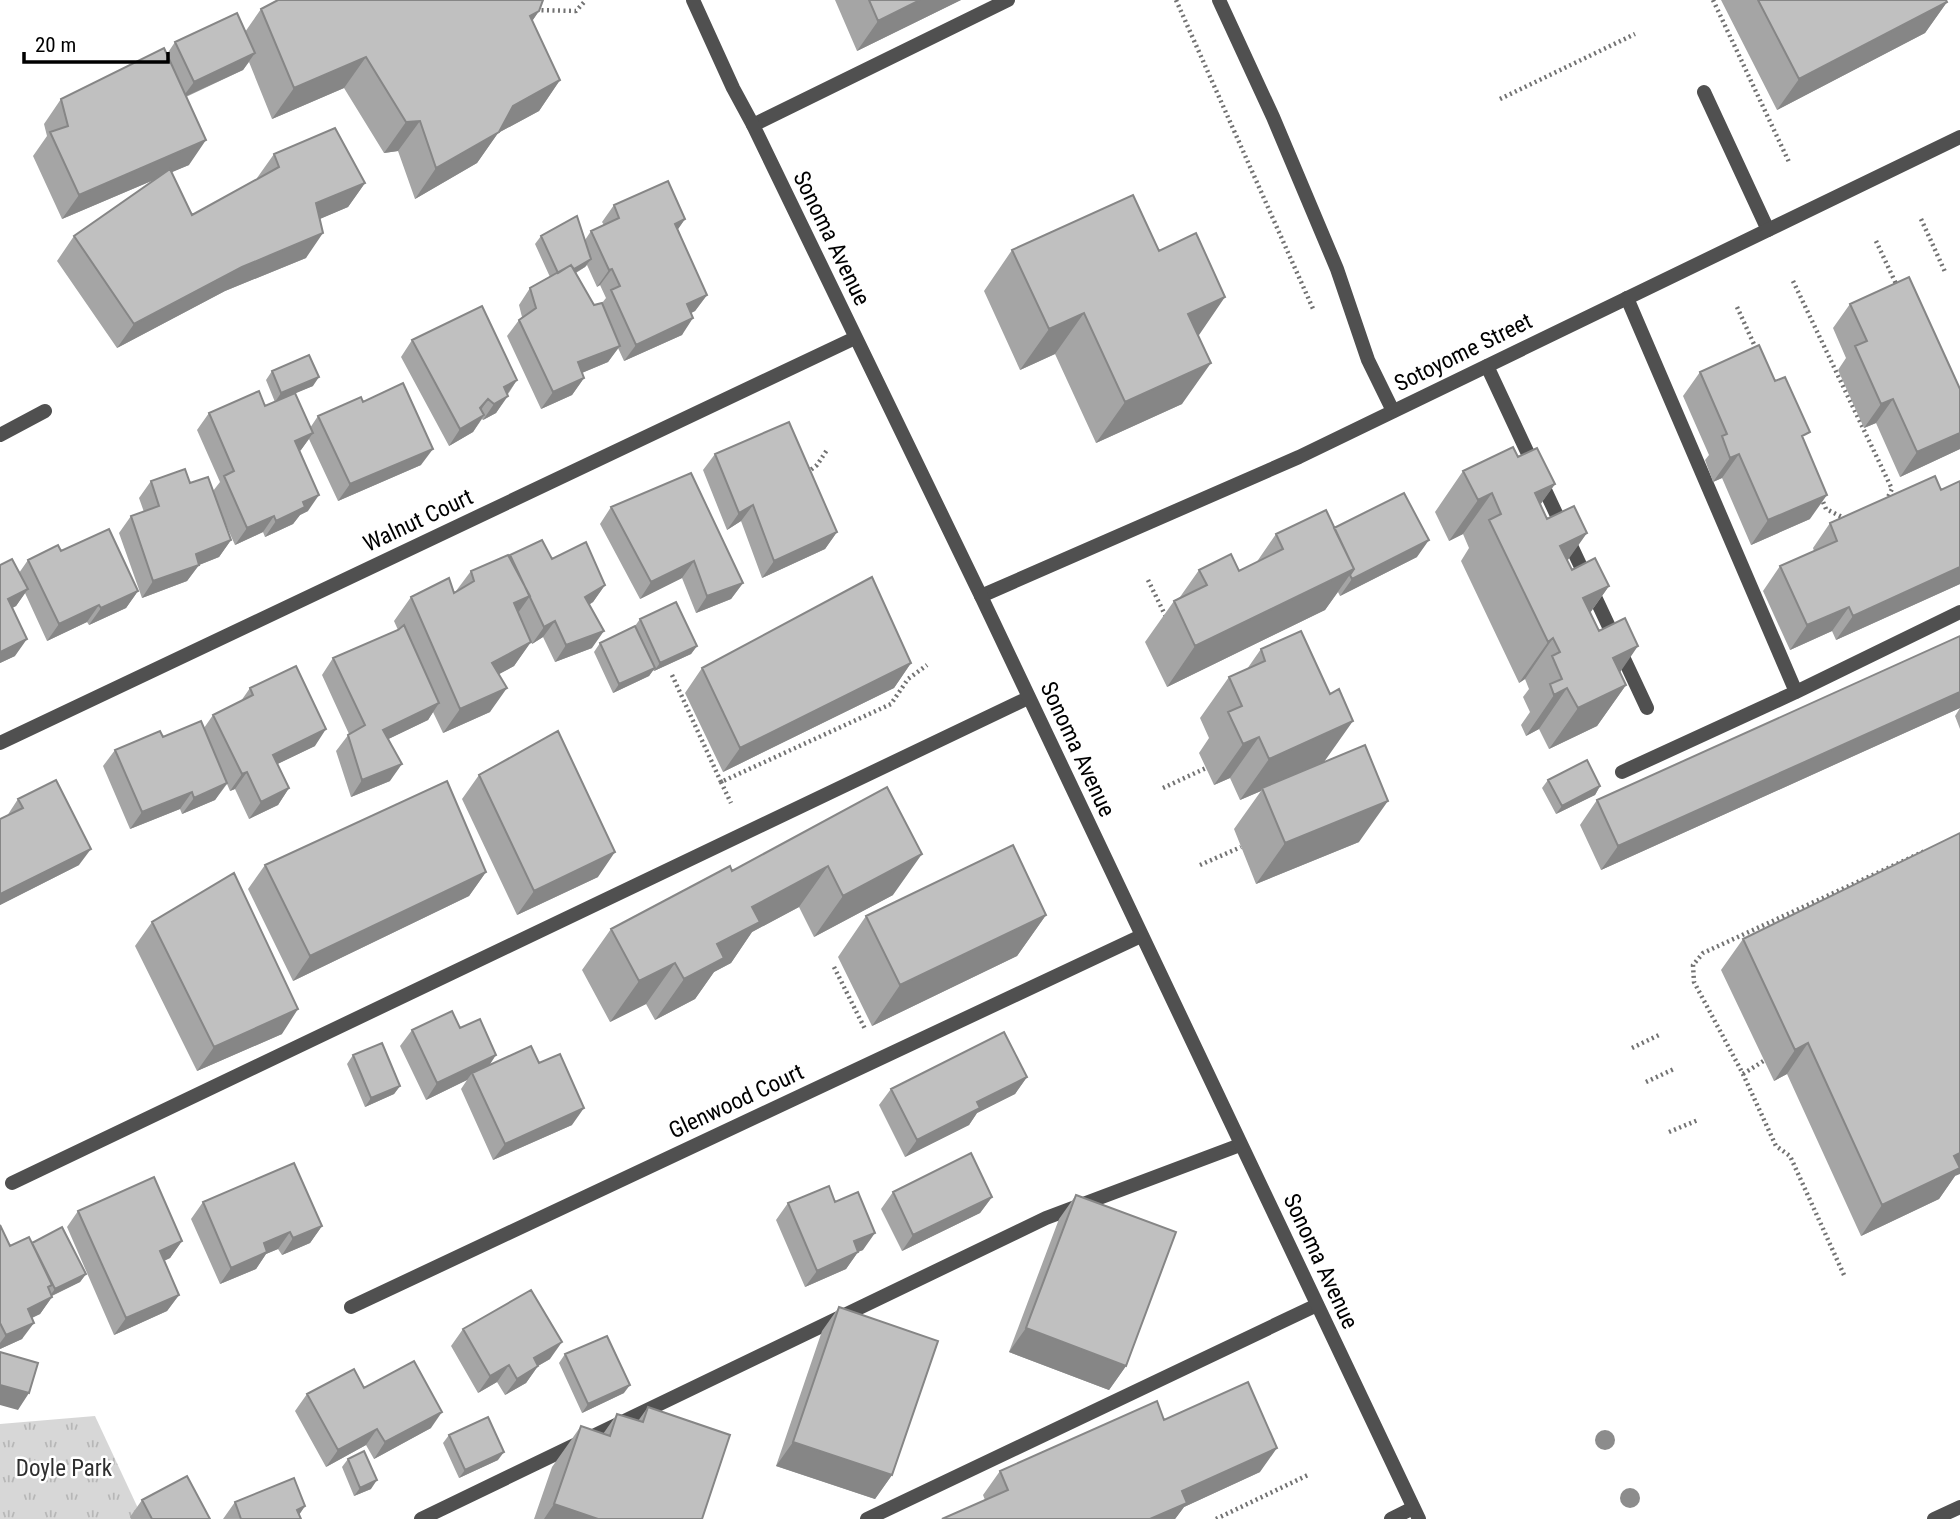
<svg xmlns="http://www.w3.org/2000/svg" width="1960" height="1519" font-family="'Roboto Condensed',sans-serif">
	<defs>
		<pattern id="park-tufts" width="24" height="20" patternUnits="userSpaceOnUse" patternTransform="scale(1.75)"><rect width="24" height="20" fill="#d7d7d7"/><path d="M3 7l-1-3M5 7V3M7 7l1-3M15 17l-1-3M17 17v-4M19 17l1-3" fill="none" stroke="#b7b7b7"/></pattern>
	</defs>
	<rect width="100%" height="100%" fill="#fff"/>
	<path fill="url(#park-tufts)" d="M95,1416L143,1519H0V1424Z"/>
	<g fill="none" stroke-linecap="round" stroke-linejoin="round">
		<path stroke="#727272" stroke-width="4.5" stroke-dasharray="2 3.5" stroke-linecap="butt" d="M1176,0L1314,311
			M1713,0L1789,162
			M536,10L576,11L586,0
			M1500,99L1635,34
			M1921,219L1946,274
			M1876,241L1898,288
			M1793,281L1892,489L1886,501
			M1737,307L1757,351
			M807,473L817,465L827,450
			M1821,497L1826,509L1846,519
			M1148,580L1166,617
			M672,675L721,782L891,704L908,679L927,665
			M721,782L731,803
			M1163,788L1206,768
			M1200,865L1241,847
			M834,967L866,1031
			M1632,1048L1661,1034
			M1743,1074L1765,1060
			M1646,1082L1674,1069
			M1669,1132L1698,1120
			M1844,1275L1790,1156L1776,1146L1743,1074L1694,982L1693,965L1703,953L1925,851
			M1216,1519L1310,1474"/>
		<path stroke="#505050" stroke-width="14" d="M1219,0L1273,117L1337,269L1368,360L1393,411
			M1704,92L1768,230
			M753,125L1008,0
			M1627,298L1796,692
			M1487,366L1647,708
			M0,435L45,411
			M1622,772L1796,692L1960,612
			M12,1183L1028,698
			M421,1519L1046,1218L1240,1145
			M867,1519L1317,1305
			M1391,1519L1413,1508
			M1934,1519L1960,1507"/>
		<path stroke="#505050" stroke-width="14" d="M981,596L1299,457L1960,137
			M0,743L855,338
			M351,1307L1141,936"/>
		<path stroke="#505050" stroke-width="14" d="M693,0L733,88L753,125L981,596L1419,1519"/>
	</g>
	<g fill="#8c8c8c">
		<circle cx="1605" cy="1440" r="10"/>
		<circle cx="1630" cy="1498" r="10"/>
	</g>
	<path fill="#a5a5a5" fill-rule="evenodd" d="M835,0H961L857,51Z
		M1721,0H1946L1947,2L1925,33L1777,110Z
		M261,9L539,11L532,21L560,80L539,111L498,133L477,163L415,199L398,151L384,153L344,88L272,119L249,62L243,70L186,97L189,165L171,172L192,215L257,179V178L274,154L365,183L348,207L319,219L306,258L225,291L117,348L57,261L74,236L156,179L62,219L33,156L47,136L44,124L61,99L167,54L175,42L245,32Z
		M614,205L685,219L677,230L707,295L695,311L691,313L682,335L624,361L618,348L608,362L582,373L584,378L572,395L541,409L507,336L519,320L522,317L519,305L530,288L550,277L535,244L541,236L585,240L591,231L604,225L602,222ZM587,265L597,287L600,285L606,298L602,303L594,305L576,273L585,267Z
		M1012,250L1198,336L1182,404L1096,443L1055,354L1020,370L984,291Z
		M1850,304L1960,389V449L1900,477L1876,423L1864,428L1838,370L1846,358L1833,328Z
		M412,340L517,380L496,413L483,420L482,419L473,432L449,446L401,357Z
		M272,371L313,386L295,393L310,428L318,416L363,402L421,465L338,501L309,439L300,451L308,511L300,515L293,524L265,537L263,532L235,545L222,516L231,540L219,557L199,565L187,581L142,598L119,533L131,516L144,512L139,498L151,481L190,483L213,491L220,482L197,430L209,413L265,406L275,402L266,380Z
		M1700,372L1775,381L1804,440L1810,519L1751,545L1722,478L1713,482L1705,460L1709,455L1683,396Z
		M715,454L837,532L825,549L762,578L741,521L727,530L703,470Z
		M1518,457L1555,484L1540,504L1572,570L1609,586L1590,613L1626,685L1597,726L1549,749L1539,729L1526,736L1521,725L1530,712L1523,697L1529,689L1525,679L1519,683L1461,561L1469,548L1463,534L1449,541L1435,512L1463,471Z
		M1960,481V584L1836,640L1832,631L1790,650L1763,591L1780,566L1814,551L1813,548L1830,523L1941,490Z
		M611,507L743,583L731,599L696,613L682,578L640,599L600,524Z
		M1334,528L1417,557L1340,596L1338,592L1325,610L1167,687L1145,642L1174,601L1180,597L1199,570L1239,571L1256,563L1276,534Z
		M61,551L138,591L126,608L89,625L87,622L47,641L25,593L16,606L12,608L15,656L0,663V565L19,573L28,560Z
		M510,555L552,559L605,585L593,602L589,605L592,648L555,662L543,637L532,644L531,641L514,666L499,674L490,712L443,733L433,712L428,720L388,739L390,781L351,797L336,751L349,734L322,675L333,658L398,630L394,621L411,597L454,593L456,591L471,571L509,556Z
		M640,619L697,646L691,654L654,671L653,670L649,676L613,693L594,652L600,643L635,626Z
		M1960,636V729L1955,716L1960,708L1601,870L1580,825L1597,800Z
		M1261,649L1324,762L1359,842L1256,884L1234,829L1261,791L1240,800L1230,778L1214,785L1199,753L1209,738L1200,718L1229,677L1247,669Z
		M911,663L894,688L723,772L685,693L702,668Z
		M250,688L315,746L277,764L289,788L278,805L249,819L235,789L230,791L227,784L215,800L182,814L180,809L130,829L103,766L115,750L163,737L204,728L213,715L241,701Z
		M479,775L598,877L517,915L462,799Z
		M1548,780L1600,786L1595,795L1556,814L1542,788Z
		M887,787L893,895L814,937L799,907L752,932L731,963L714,972L695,999L655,1020L646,1004L610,1022L582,970L611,929L732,871Z
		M18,799L79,865L0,905V819L7,816Z
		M265,865L486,872L469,896L293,981L248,889Z
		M1046,915L1017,956L872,1026L838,957L866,916Z
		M152,922L282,1034L197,1071L135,946Z
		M1743,939L1955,1176L1939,1199L1861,1236L1787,1074L1774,1081L1721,970Z
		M460,1028L489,1065L539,1063L572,1125L493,1160L461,1089L467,1080L426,1100L400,1046L412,1030Z
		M353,1055L400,1086L394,1094L365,1107L347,1064Z
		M1027,1077L1015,1094L977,1113L969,1125L905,1157L879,1105L891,1089Z
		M893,1192L992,1197L980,1213L902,1251L881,1209Z
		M1076,1195L1126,1366L1109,1390L1009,1352L1059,1219Z
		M203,1202L322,1226L310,1243L282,1255L278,1249L266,1254L256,1269L220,1284L191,1219Z
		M835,1202L863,1250L858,1252L846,1269L805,1287L776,1220L788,1203Z
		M78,1211L182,1241L170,1258L164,1261L179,1295L167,1311L114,1335L67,1227Z
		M0,1225L10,1246L32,1243L86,1274L80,1282L52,1296V1297L40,1314L32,1318L22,1339L0,1349Z
		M839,1307L892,1475L875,1499L776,1466L822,1331Z
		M463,1329L550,1359L538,1366L526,1383L505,1395L497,1382L478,1393L451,1346Z
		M565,1354L624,1393L582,1413L559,1363Z
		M364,1388L431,1428L374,1459L366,1445L326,1467L295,1411L307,1394Z
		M648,1407L702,1519H534L552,1467L581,1426L603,1434L617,1414L638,1421Z
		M1164,1420L1260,1472L1184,1507L1175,1519H942L985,1500L983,1495L1000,1471Z
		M449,1435L498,1460L459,1478L443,1443Z
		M348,1459L371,1489L354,1496L342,1467Z
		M142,1500L210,1519H131L130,1517Z
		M235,1502L305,1506L299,1515L301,1519H223Z"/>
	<path fill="#868686" d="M920,0H961L857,51L878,21Z
		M1947,2L1925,33L1777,110L1799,79Z
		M539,11L518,42L530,16Z
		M255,53L243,70L182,98L194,82Z
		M366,57L344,88L272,119L294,88Z
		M560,80L539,111L498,133L477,163L415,199L436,168L513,106Z
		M420,121L398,151L384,153L406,122Z
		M206,140L189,165L62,219L79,195Z
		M365,183L348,207L299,228L316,203Z
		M685,219L674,235L675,224Z
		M323,233L306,258L225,291L117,348L134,324L242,267Z
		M591,259L585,267L554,285L560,277Z
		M612,269L600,285L597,287L609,270Z
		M707,295L695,311L675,321L687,304Z
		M1225,297L1197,338L1188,314Z
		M1084,313L1055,354L1020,370L1049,329Z
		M693,318L682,335L624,361L636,345Z
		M620,346L608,362L567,379L578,362Z
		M1211,363L1182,404L1096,443L1125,402Z
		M319,377L313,386L275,402L281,393Z
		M584,378L572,395L541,409L553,392Z
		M517,380L505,397L492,404L504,387Z
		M508,396L496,413L483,420L494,404Z
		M488,399L477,416L484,415L473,432L449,446L460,429Z
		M1893,399L1876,423L1864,428L1881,404Z
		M313,433L301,450L284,458L295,441Z
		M1960,433V449L1900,477L1917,452Z
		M433,449L421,465L338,501L350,484Z
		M1739,454L1722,478L1713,482L1730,458Z
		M1555,484L1526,525L1535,493Z
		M1492,493L1463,534L1449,541L1478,500Z
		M319,495L308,511L300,515L293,524L265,537L276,521L303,502Z
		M1827,495L1810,519L1751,545L1768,520Z
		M753,505L741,521L727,530L739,513Z
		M274,516L263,532L235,545L247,528Z
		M837,532L825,549L762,578L774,561Z
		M1587,533L1558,574L1560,546Z
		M231,540L219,557L199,565L187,581L142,598L153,581L196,554Z
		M1429,540L1417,557L1340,596L1352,579Z
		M694,561L682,578L640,599L651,582Z
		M1960,567V584L1836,640L1853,616Z
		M1354,569L1325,610L1167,687L1195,646Z
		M743,583L731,599L696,613L707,596Z
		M605,585L593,602L573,614L585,597Z
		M1609,586L1580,627L1583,598Z
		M28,589L16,606L0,614L8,599Z
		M138,591L126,608L89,625L101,608Z
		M530,596L513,620L514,603Z
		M99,605L87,622L47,641L59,624Z
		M1849,607L1832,631L1790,650L1807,625Z
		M555,621L543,637L532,644L544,627Z
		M604,631L592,648L555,662L566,645Z
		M1553,638L1525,679L1519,683L1548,642Z
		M27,639L15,656L0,663V652Z
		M531,642L514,666L475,687L492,663Z
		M697,646L691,654L654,671L660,663Z
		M1638,646L1610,687L1613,658Z
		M911,663L894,688L723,772L740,748Z
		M655,668L649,676L613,693L619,684Z
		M1626,685L1597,726L1549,749L1578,708Z
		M507,688L490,712L443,733L460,709Z
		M1567,688L1539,729L1526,736L1554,695Z
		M1960,692V708L1601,870L1618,846Z
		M439,703L428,720L372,747L383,730Z
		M1353,721L1324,762L1262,788L1261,791L1240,800L1269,759Z
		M326,729L315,746L261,772L273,755Z
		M1259,737L1230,778L1214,785L1243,744Z
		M402,764L390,781L351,797L362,780Z
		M247,772L235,789L230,791L242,774Z
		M227,783L215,800L182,814L194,798Z
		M1600,786L1595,795L1556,814L1562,806Z
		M289,788L278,805L249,819L261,802Z
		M192,792L180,809L130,829L142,812Z
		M1388,801L1359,842L1256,884L1285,843Z
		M91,849L79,865L0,905V894Z
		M615,852L598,877L517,915L534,891Z
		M922,854L893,895L814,937L843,896Z
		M828,866L799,907L752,932L731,963L714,972L695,999L655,1020L684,979L752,907Z
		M486,872L469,896L293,981L310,956Z
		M1046,915L1017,956L872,1026L900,985Z
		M675,963L646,1004L610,1022L639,981Z
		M298,1009L282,1034L197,1071L214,1047Z
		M1808,1043L1787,1074L1774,1081L1795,1050Z
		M496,1055L485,1072L472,1073L467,1080L426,1100L437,1083Z
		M1027,1077L1015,1094L977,1113L969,1125L905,1157L917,1140L977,1102Z
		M400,1086L394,1094L365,1107L371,1098Z
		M584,1108L572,1125L493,1160L505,1144Z
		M1960,1153V1174L1955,1176L1939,1199L1861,1236L1882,1205L1954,1156Z
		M992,1197L980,1213L902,1251L913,1235Z
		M322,1226L310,1243L282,1255L293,1238Z
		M290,1232L278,1249L266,1254L256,1269L220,1284L231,1268L264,1243Z
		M875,1233L863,1250L842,1258L854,1241Z
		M182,1241L170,1258L148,1268L160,1251Z
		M858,1252L846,1269L805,1287L817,1271Z
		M86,1274L80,1282L49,1297L55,1289Z
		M179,1295L167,1311L114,1335L126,1318Z
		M52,1297L40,1314L16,1325L28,1309Z
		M34,1323L22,1339L0,1349V1343L6,1335Z
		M1026,1328L1126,1366L1109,1390L1009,1352Z
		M562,1342L550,1359L522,1375L534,1358Z
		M509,1365L497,1382L478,1393L490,1376Z
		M538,1366L526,1383L505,1395L517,1379Z
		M0,1385L29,1393L18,1410L0,1405Z
		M630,1385L624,1393L582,1413L588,1404Z
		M442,1412L431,1428L374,1459L385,1442Z
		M377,1429L366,1445L326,1467L338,1450Z
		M793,1442L892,1475L875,1499L776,1466Z
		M1277,1448L1260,1472L1184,1507L1175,1519H1150L1182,1491Z
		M504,1452L498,1460L459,1478L465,1470Z
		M377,1480L371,1489L354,1496L360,1488Z
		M554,1504L598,1519H544Z
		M305,1506L296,1519L297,1510Z"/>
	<path fill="#c0c0c0" stroke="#868686" stroke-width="2" d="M278,0H543L539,11L530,16L560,80L513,106L499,132L436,168L420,121L406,122L366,57L294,88L261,9Z
		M869,0H920L878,21Z
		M1758,0H1946L1947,2L1799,79Z
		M237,13L255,53L194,82L175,42Z
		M164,48L206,140L79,195L50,132L68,126L61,99Z
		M335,128L365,183L316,203L323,233L242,267L134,324L74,236L170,169L192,215L279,167L274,154Z
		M668,181L685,219L675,224L707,295L687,304L693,318L636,345L611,290L620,286L612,269L609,270L591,231L619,218L614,205Z
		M1133,195L1159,251L1196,233L1225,297L1188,314L1211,363L1125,402L1084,313L1049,329L1012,250Z
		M577,216L591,259L574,269L571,265L558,273L541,236Z
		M571,265L594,305L602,303L620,346L578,362L584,378L553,392L519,320L536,308L530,288Z
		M1909,277L1960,389V433L1917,452L1893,399L1881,404L1855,346L1867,341L1850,304Z
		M482,306L517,380L504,387L508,396L494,404L488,399L480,408L484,415L460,429L412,340Z
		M1759,345L1775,381L1785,377L1810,432L1802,436L1827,495L1768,520L1739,454L1730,458L1722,436L1727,434L1700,372Z
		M309,355L319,377L281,393L272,371Z
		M403,383L433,449L350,484L318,416L361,397L363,402Z
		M259,391L265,406L295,393L313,433L295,441L319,495L303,502L305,507L276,521L274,516L247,528L224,476L234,471L209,413Z
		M789,422L837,532L774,561L753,505L739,513L715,454Z
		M1513,447L1518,457L1537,448L1555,484L1535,493L1547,519L1574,506L1587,533L1560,546L1572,570L1595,558L1609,586L1583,598L1599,631L1625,618L1638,646L1613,658L1626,685L1578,708L1567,688L1554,695L1550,684L1562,679L1552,656L1560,652L1553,638L1548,642L1489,520L1501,514L1492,493L1478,500L1463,471Z
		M185,469L190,483L208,477L231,540L196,554L199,565L153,581L131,516L159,506L151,481Z
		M691,473L743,583L707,596L694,561L651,582L611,507Z
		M1935,476L1941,490L1960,481V567L1853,616L1849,607L1807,625L1780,566L1837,541L1830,523Z
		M1404,493L1429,540L1352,579L1350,575L1354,569L1334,528Z
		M1326,510L1354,569L1195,646L1174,601L1207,585L1199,570L1231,554L1239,571L1283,549L1276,534Z
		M109,529L138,591L101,608L99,605L59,624L28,560L58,545L61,551Z
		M542,540L552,559L586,542L605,585L585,597L604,631L566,645L555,621L544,627L510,555Z
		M508,555L530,596L514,603L531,642L492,663L507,688L460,709L411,597L449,578L454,593L474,581L471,571Z
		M12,559L28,589L8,599L27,639L0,652V565Z
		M872,577L911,663L740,748L702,668Z
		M676,602L697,646L660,663L640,619Z
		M404,625L439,703L383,730L402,764L362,780L348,735L365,725L333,658L398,630Z
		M635,626L655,668L619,684L600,643Z
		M1301,631L1330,694L1339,689L1353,721L1269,759L1259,737L1243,744L1228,712L1242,706L1229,677L1265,661L1261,649Z
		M1960,636V692L1618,846L1597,800Z
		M296,666L326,729L273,755L289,788L261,802L247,772L242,774L213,715L253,695L250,688Z
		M201,721L227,783L194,798L192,792L142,812L115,750L160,731L163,737Z
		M558,731L615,852L534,891L479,775Z
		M1365,745L1388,801L1285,843L1262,788Z
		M1587,760L1600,786L1562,806L1548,780Z
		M56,780L91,849L0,894V819L23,808L18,799Z
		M447,781L486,872L310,956L265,865Z
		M887,787L922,854L843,896L828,866L752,907L760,922L717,944L724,958L684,979L675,963L639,981L611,929L730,866L732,871Z
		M1960,833V1153L1954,1156L1960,1168L1882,1205L1808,1043L1795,1050L1743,939Z
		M1013,845L1046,915L900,985L866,916Z
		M234,873L298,1009L214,1047L152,922Z
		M452,1011L460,1028L480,1019L496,1055L437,1083L412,1030Z
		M1004,1032L1027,1077L977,1102L980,1108L917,1140L891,1089Z
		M382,1043L400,1086L371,1098L353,1055Z
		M531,1046L539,1063L560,1054L584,1108L505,1144L472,1073Z
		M971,1153L992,1197L913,1235L893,1192Z
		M294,1163L322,1226L293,1238L290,1232L264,1243L267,1252L231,1268L203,1202Z
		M154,1177L182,1241L160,1251L179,1295L126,1318L78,1211Z
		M829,1186L835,1202L858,1192L875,1233L854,1241L858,1252L817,1271L788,1203Z
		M1076,1195L1176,1232L1126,1366L1026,1328Z
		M0,1225L10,1246L29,1237L52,1285L48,1287L52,1297L28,1309L34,1323L6,1335L0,1323Z
		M62,1227L86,1274L55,1289L32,1243Z
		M531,1290L562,1342L534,1358L538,1366L517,1379L509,1365L490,1376L463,1329Z
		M839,1307L938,1341L892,1475L793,1442Z
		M607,1336L630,1385L588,1404L565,1354Z
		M0,1352L38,1363L29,1393L0,1385Z
		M414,1361L442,1412L385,1442L377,1429L338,1450L307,1394L354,1369L364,1388Z
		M1248,1382L1277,1448L1182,1491L1187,1503L1150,1519H942L1008,1490L1000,1471L1157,1401L1164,1420Z
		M648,1407L730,1435L702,1519H598L554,1504L581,1426L610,1436L617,1414L643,1422Z
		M488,1417L504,1452L465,1470L449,1435Z
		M364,1451L377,1480L360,1488L348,1459Z
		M187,1476L210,1519H152L142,1500Z
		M294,1478L305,1506L297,1510L301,1519H241L235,1502Z"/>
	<g text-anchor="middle" stroke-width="5" stroke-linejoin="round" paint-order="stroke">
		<g font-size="23" fill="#000" stroke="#fff">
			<text transform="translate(832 238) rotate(64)" y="8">Sonoma Avenue</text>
			<text transform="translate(1463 352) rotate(-26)" y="8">Sotoyome Street</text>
			<text transform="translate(418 520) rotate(-25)" y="8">Walnut Court</text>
			<text transform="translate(1078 749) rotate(65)" y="8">Sonoma Avenue</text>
			<text transform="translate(736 1101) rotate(-25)" y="8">Glenwood Court</text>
			<text transform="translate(1321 1261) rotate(65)" y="8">Sonoma Avenue</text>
		</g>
		<g font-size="23" fill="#2e2e2e" stroke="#fff">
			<text x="64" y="1476">Doyle Park</text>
		</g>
	</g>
	<path d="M24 52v10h144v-10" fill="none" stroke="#000000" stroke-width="3.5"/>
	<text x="35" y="52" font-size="21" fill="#000000" stroke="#ffffff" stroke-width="5" paint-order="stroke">20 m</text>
</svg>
